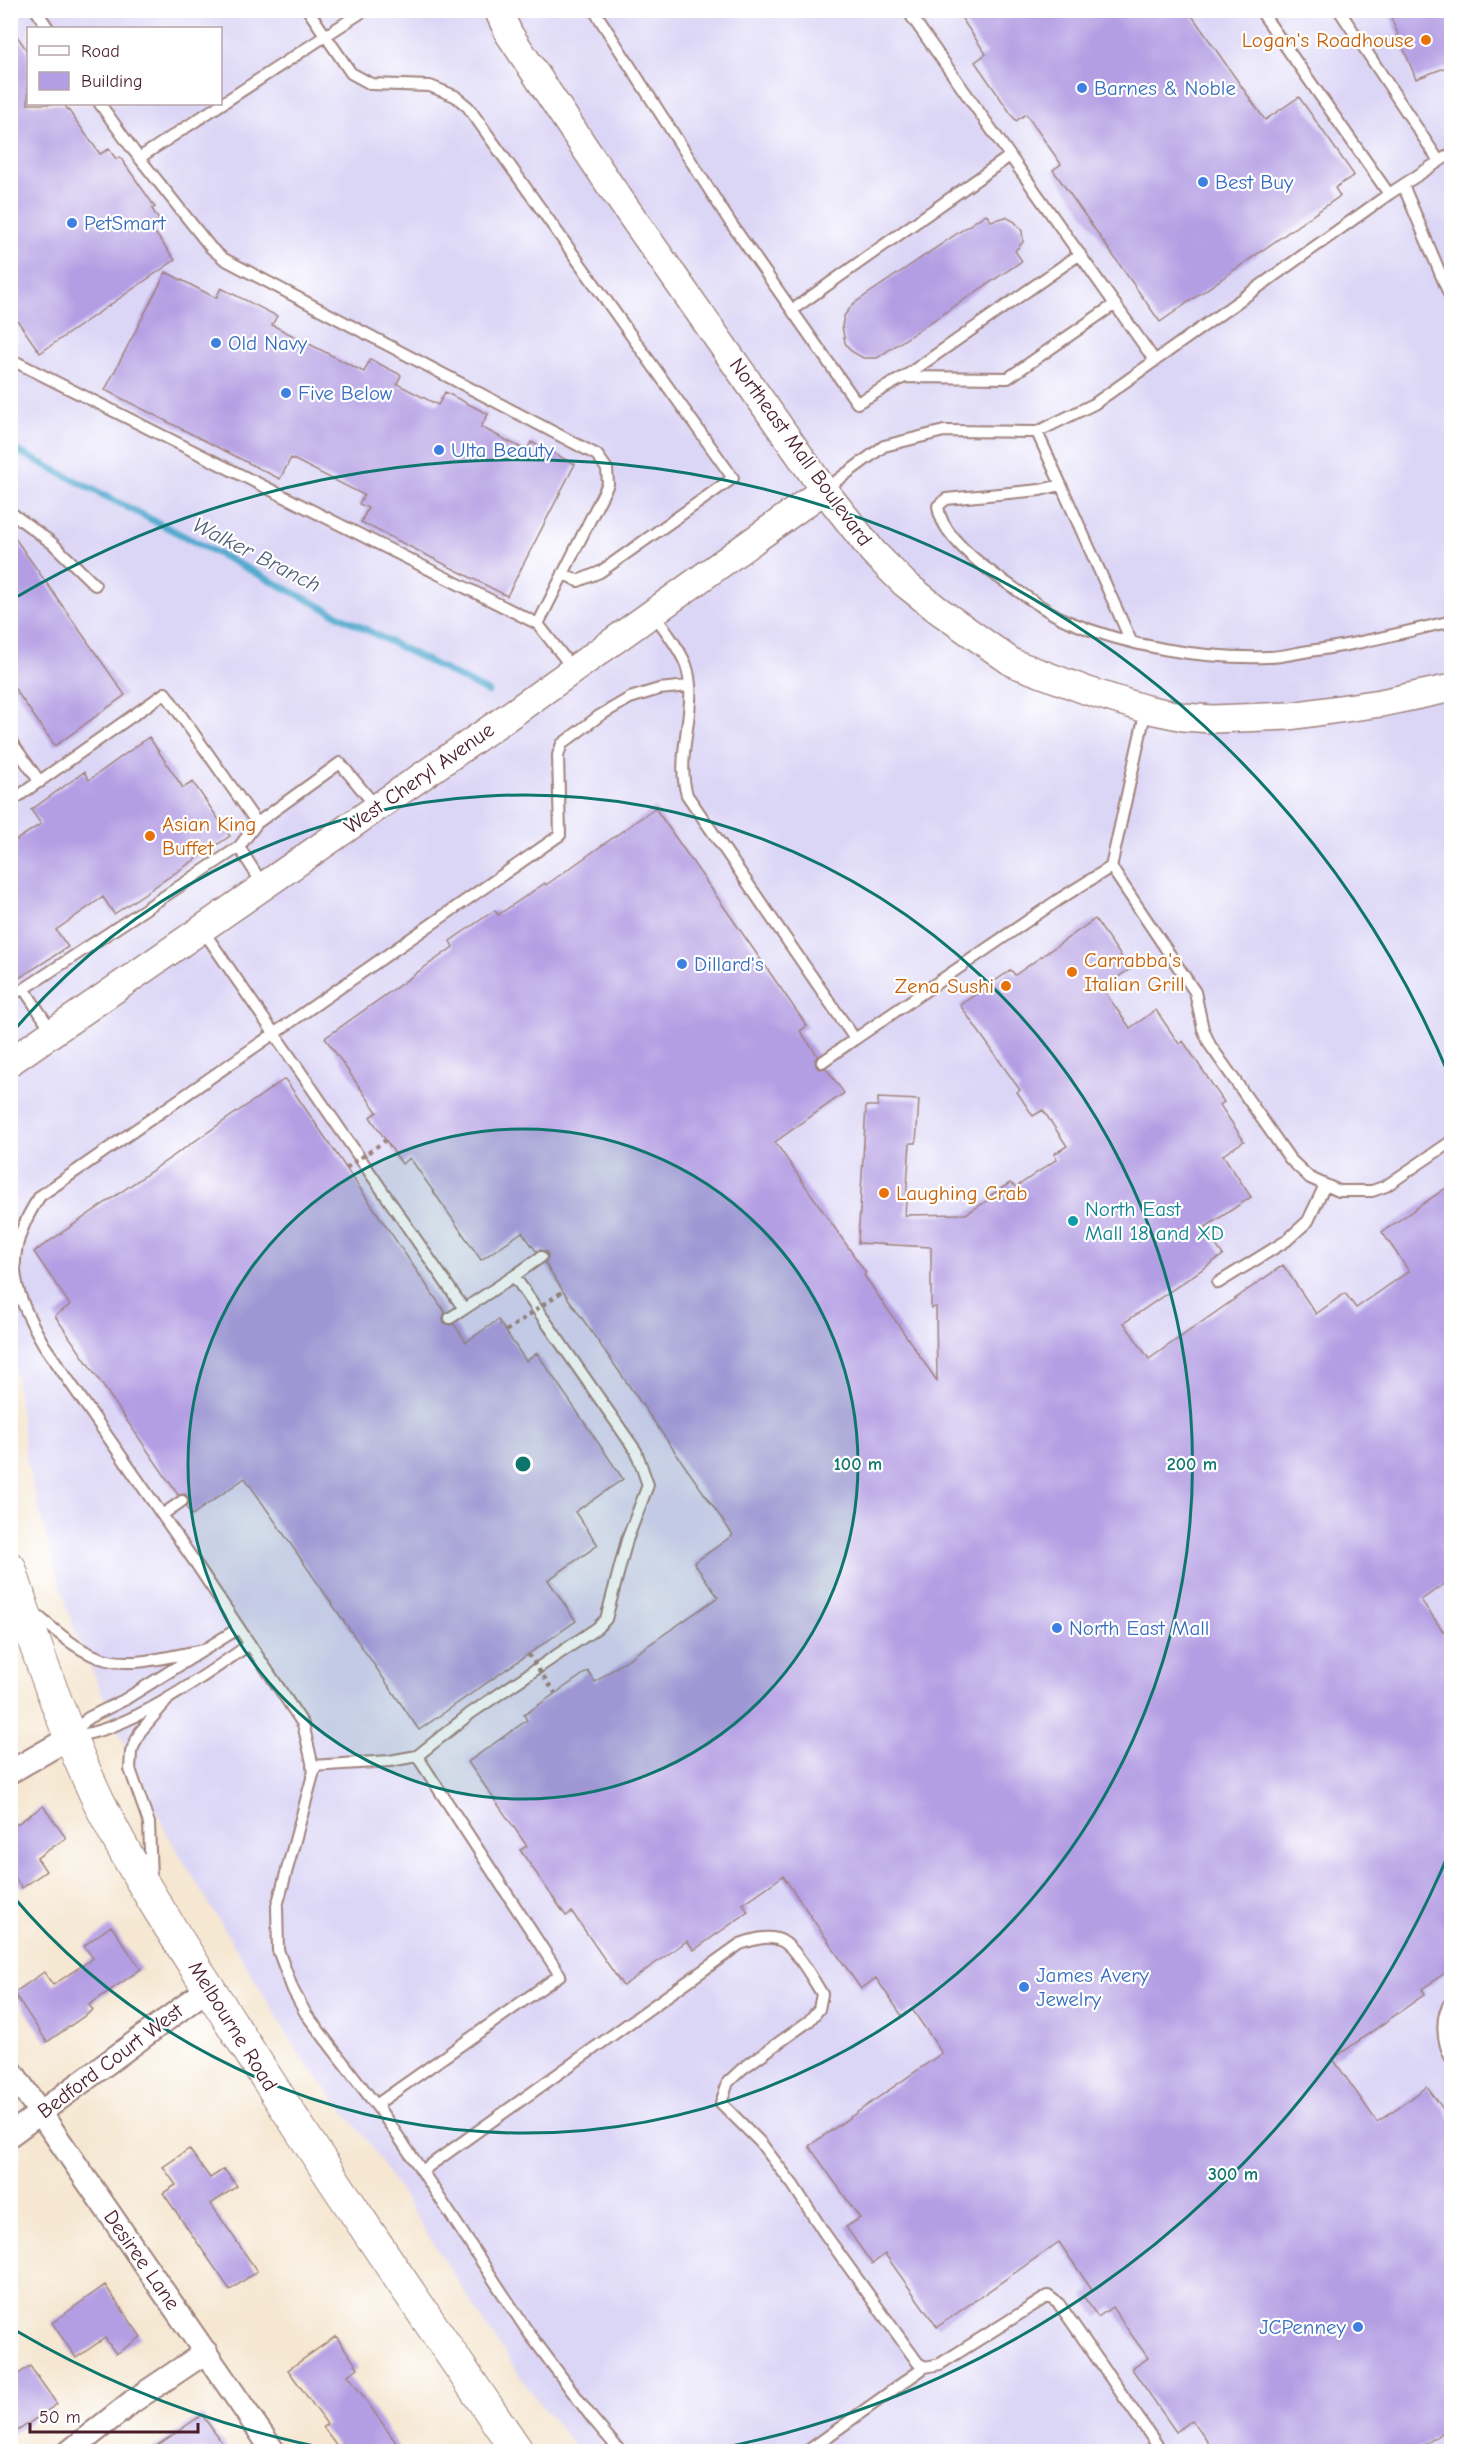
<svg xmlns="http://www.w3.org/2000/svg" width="1462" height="2462" font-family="'Comic Neue',sans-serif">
	<rect width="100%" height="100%" fill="#fff"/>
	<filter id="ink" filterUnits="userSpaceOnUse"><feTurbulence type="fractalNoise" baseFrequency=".0167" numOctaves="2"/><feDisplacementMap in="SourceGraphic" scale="12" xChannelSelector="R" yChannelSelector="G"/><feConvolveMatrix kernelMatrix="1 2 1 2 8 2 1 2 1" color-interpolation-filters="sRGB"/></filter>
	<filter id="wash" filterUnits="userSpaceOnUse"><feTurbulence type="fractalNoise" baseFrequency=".008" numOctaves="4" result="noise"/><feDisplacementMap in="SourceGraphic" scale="24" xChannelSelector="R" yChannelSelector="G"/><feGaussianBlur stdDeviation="1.35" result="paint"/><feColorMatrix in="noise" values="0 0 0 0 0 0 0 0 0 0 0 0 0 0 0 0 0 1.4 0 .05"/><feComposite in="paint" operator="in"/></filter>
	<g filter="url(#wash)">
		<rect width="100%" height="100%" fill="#f5e7d1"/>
		<path fill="#dcd6f6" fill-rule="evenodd" d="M10,11H1451V2451H578L528,2388L488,2329L369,2143L301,2057L168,1835L123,1741L75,1632L52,1559L27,1464L11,1340ZM28,28H220V104H28Z"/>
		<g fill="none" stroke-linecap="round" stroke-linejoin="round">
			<path stroke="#52aacf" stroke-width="7" d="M10,447L488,692"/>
		</g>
		<g id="blocks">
			<path fill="#b39de3" d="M956,10H1188L1265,120L1299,97L1354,175L1335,188L1340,196L1160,322L1053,170L1061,164L1026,114L1016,121L975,62L986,54Z
				M1388,10H1452V65L1416,79Z
				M10,26L28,52V104H64L100,154L109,149L116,159L120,157L155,207L152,209L159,220L150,226L175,260L40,353L10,310Z
				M986,214L991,221L1006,217L1015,222L1022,231L1023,242L1015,251L1022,261L877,358H863L851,351L845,343L842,326L844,316L853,304Z
				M166,272L216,298L221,288L277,316L272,325L364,372L370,359L401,375L397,384L438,405L445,392L488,414L481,427L527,451L531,442L575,464L507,596L361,522L368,508L359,504L364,495L291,458L280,479L105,390Z
				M10,531L125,695L55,746L10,682Z
				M149,737L183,788L193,782L230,836L114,914L103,897L56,930L68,947L10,984V844L41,824L31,810L84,772L89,780Z
				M655,808L807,1026L800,1031L818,1056L815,1059L816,1066L819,1069L826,1068L844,1093L775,1142L866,1273L864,1275L937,1381L936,1307L931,1308V1247L858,1243L866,1106H878V1098L919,1100L916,1143H910L905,1215L966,1214L993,1197L991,1195L1010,1183L1016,1187L1057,1159L1054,1154L1067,1146L1043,1110L1033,1116L1017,1092L1020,1090L960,1005L1011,970L1015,975L1095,919L1130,969L1102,988L1130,1028L1156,1010L1179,1044L1183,1041L1224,1102L1220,1105L1244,1141L1223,1155L1251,1197L1204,1228L1223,1255L1124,1323L1149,1359L1283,1265L1316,1314L1345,1293L1356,1308L1409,1271L1382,1232L1452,1184V1579L1421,1600L1443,1631L1452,1625V1968L1422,1989L1425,1994L1333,2059L1377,2122L1427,2087L1452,2121V2426L1415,2451H1214L1192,2420L1176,2432L1132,2369L1148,2358L1112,2307L1098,2317L1083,2296L1092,2290L1059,2242L937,2327L885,2254L872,2264L846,2227L860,2218L809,2146L942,2053L912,2009L902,2016L876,1978L861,1989L783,1876L743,1904L748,1912L694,1950L687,1941L623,1986L572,1912L566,1916L520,1850L527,1846L468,1762L527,1720L524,1715L588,1671L595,1682L718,1597L694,1563L733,1535L563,1291L545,1263L548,1257L547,1252L541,1250L536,1251L522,1232L481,1260L410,1158L402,1164L370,1117L377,1112L325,1038L453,947L450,941L495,910L498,915L545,883L546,885Z
				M285,1079L445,1312L443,1318L444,1323L450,1325L454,1324L466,1342L498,1320L526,1361L537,1353L623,1479L575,1512L598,1545L548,1580L576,1621L419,1730L245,1478L192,1515L186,1507L189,1504L188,1497L185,1494L178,1495L55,1316L70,1305L34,1252Z
				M43,1806L66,1838L37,1858L46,1871L22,1888L10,1871V1829Z
				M111,1926L141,1969L89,2005L93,2010L47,2042L14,1993L44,1972L53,1985L93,1958L84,1946Z
				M189,2149L210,2178L224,2169L237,2186L211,2204L257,2271L230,2290L163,2193L176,2185L163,2167Z
				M105,2285L141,2337L116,2354L105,2338L76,2358L52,2323Z
				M336,2336L358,2368L348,2375L402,2451H341L323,2427L327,2424L288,2370Z
				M30,2366L57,2404L10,2436V2380Z
				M202,2415L228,2451H149Z"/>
		</g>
	</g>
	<g filter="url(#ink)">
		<use href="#blocks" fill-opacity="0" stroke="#a0837e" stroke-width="1.5"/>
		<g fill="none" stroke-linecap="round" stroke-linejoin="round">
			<defs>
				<path id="service" d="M36,10L48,28
					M308,10L351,73L371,84L430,86L455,96L468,107L733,478L600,572L578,581L563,573
					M594,10L730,222L857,403L904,377L1080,254
					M907,10L1155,361
					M1260,10L1389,194
					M1339,10L1439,161
					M100,104L133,150L211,248L224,259L597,455L607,469L608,484L538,624
					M139,158L365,10
					M1403,185L1452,301
					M792,310L1010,156
					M10,359L538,624L573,669
					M904,377L1008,378L1115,304
					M1037,432L1061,485L1040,490L946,499L938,506C940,533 977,562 998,577C1020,592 1043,610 1067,621C1129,647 1202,659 1268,657C1282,657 1295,653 1309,651C1357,645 1404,632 1452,621
					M1061,485L1131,641
					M824,490L884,446L944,431L1037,432L1094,404L1389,194L1452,153
					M10,512L52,543L95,585
					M653,613C664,629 679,647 686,665C700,705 674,753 687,795L855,1039L1058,900L1111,867L1195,992L1203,1029L1210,1045L1290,1159L1310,1178L1339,1191H1372L1386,1186L1452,1141
					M10,740L40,782
					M10,802L165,693L257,823
					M239,847L263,885
					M1111,867L1146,709
					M202,929L464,1309L514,1276L636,1451L648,1485L627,1540L606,1619L597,1628L471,1713L417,1756L390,1761L312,1766
					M24,989L52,1031
					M10,994L24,989L239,847L257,823L340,763L377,808
					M822,1062L855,1039
					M514,1276L541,1257
					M1218,1283L1286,1241L1308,1221L1325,1185
					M450,1318L464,1309
					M162,1515L182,1501
					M34,1613C55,1630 80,1654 107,1660C137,1667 174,1655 204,1650
					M73,1734L88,1718L124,1700L239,1628
					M74,1736C130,1730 203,1677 250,1644
					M151,1878L149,1823L130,1769L131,1752L140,1732L170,1697
					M1452,2000C1439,2015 1442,2043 1452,2060
					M376,2105L560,1975L417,1756
					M422,2171L740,1944C752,1940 769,1934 782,1941C795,1947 814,1981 822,1994L819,2009L809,2021L742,2069L728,2082L721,2103L760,2142L793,2185L825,2234L918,2363L925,2367L940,2364L1048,2296L1059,2304L1071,2321L1162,2452
					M621,2452L592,2418L526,2329L422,2171L382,2113L306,2014L293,1990L278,1950L277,1906L314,1771L303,1724L199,1568L44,1345C11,1288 1,1254 40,1196L560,835L558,755L562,744L599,716L630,698L659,689L689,686
					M806,2452L925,2367"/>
				<path id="minor" d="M10,1772L71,1737
					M10,2069L274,2452
					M10,2135L209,1988
					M69,2452L133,2401L206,2352"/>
				<path id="tertiary" d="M498,10L509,34L609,184L824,490L873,552L904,583L938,610L1013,663L1088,691L1146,709L1184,717L1212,719L1290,716L1381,703L1452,688
					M10,1062L516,711L824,490"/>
				<path id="secondary" d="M10,1568C37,1654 68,1742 109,1822C145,1892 190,1958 232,2024C324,2169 421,2310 518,2452"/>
			</defs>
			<use href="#service" stroke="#a0837e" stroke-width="14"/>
			<use href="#minor" stroke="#a0837e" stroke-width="26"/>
			<use href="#tertiary" stroke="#a0837e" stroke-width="30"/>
			<use href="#secondary" stroke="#a0837e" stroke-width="34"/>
			<use href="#service" stroke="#fff" stroke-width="10"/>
			<use href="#minor" stroke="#fff" stroke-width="22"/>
			<use href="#tertiary" stroke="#fff" stroke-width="27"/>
			<use href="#secondary" stroke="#fff" stroke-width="32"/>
			<path stroke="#a0837e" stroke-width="4" stroke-dasharray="4.5 4.5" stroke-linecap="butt" d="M346,1168L386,1140
				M506,1331L563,1291
				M528,1654L555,1693"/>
		</g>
	</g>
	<circle cx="523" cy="1464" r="335" fill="#0f766e" fill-opacity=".12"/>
	<g fill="none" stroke="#0f766e" stroke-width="3">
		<circle cx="523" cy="1464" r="335"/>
		<path d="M11 1034A669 669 0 1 1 11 1894"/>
		<path d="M1451 1848A1004 1004 0 0 1 706 2451M340 2451A1004 1004 0 0 1 13 2329M13 599A1004 1004 0 0 1 1451 1080"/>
	</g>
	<g fill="#e8710a" stroke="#fff" stroke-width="2">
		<circle cx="1426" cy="40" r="6"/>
		<circle cx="150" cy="836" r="6"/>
		<circle cx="1072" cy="972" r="6"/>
		<circle cx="1006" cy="986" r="6"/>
		<circle cx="884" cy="1193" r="6"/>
	</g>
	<g fill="#3f7fe0" stroke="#fff" stroke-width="2">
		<circle cx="1082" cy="88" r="6"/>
		<circle cx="1203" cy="182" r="6"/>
		<circle cx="72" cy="223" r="6"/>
		<circle cx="216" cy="343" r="6"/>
		<circle cx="286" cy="393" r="6"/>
		<circle cx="439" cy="450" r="6"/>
		<circle cx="682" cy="964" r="6"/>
		<circle cx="1057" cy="1628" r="6"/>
		<circle cx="1024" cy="1987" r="6"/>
		<circle cx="1358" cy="2327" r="6"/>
	</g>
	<circle fill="#0f9aa8" stroke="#fff" stroke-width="2" cx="1073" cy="1221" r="6"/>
	<g text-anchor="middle" stroke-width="4.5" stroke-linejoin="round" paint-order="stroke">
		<g font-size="21" fill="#c56008" stroke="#fff" text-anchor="start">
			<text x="1414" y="47" text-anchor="end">Logan's Roadhouse</text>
			<text x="162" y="831">Asian King<tspan x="162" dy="24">Buffet</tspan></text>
			<text x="1084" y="967">Carrabba's<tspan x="1084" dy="24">Italian Grill</tspan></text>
			<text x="994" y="993" text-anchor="end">Zena Sushi</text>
			<text x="896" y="1200">Laughing Crab</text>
		</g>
		<g font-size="21" fill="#366cbe" stroke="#fff" text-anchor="start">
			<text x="1094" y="95">Barnes &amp; Noble</text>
			<text x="1215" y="189">Best Buy</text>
			<text x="84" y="230">PetSmart</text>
			<text x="228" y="350">Old Navy</text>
			<text x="298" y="400">Five Below</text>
			<text x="451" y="457">Ulta Beauty</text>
			<text x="694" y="971">Dillard's</text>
			<text x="1069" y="1635">North East Mall</text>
			<text x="1036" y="1982">James Avery<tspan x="1036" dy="24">Jewelry</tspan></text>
			<text x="1346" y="2334" text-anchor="end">JCPenney</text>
		</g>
		<g font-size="21" fill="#4a1f2b" stroke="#fff">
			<text transform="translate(801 452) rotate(54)" y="7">Northeast Mall Boulevard</text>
			<text transform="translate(419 778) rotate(-35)" y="7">West Cheryl Avenue</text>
			<text transform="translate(233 2026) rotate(58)" y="7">Melbourne Road</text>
			<text transform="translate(110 2061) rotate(-37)" y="7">Bedford Court West</text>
			<text transform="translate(142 2260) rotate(55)" y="7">Desiree Lane</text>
		</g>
		<g font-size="21" fill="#0d838f" stroke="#fff" text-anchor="start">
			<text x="1085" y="1216">North East<tspan x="1085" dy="24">Mall 18 and XD</tspan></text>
		</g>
		<g font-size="22" font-style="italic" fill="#4e5e75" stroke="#fff">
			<text transform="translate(257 554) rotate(27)" y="8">Walker Branch</text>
		</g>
	</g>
	<circle cx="523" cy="1464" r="9" fill="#0f766e" stroke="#fff" stroke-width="3"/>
	<g font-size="18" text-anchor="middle" font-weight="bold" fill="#0f766e" stroke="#fff" stroke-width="4.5" stroke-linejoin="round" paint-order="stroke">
		<text x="858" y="1470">100 m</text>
		<text x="1192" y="1470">200 m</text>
		<text x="1233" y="2180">300 m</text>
	</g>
	<rect width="1462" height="2462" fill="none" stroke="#fff" stroke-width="36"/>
	<rect x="27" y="27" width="195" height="78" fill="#ffffff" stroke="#b7a5aa" stroke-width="1.5"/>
	<rect x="39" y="46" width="30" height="9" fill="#ffffff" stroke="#b7a5aa" stroke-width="1.5"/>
	<text x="81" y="57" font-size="18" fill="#4a1f2b">Road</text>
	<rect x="39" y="72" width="30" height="18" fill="#b39de3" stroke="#b7a5aa" stroke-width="1.5"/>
	<text x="81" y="87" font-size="18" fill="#4a1f2b">Building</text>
	<path d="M30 2423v9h168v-9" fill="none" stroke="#4a1f2b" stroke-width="3"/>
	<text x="39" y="2423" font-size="18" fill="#4a1f2b" stroke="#ffffff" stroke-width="4.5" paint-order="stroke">50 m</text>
</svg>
